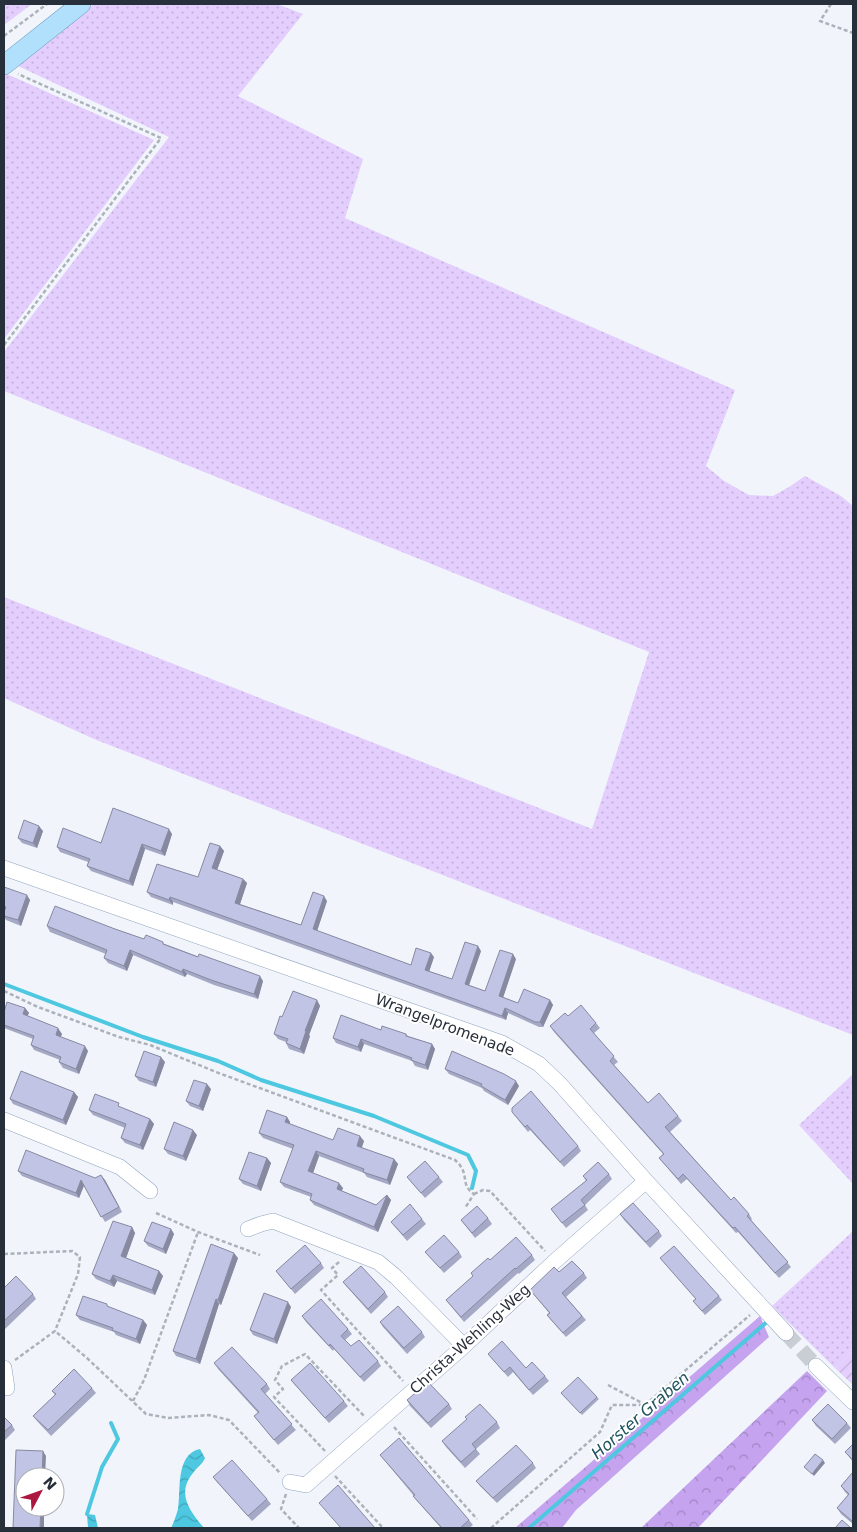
<svg xmlns="http://www.w3.org/2000/svg" width="857" height="1532" font-family="'DejaVu Sans',sans-serif">
	<defs>
		<pattern id="grass-dots" width="8" height="8" patternUnits="userSpaceOnUse" patternTransform="scale(1.25)"><rect width="8" height="8" fill="#e3cefe"/><path d="M2 2h.1M6 6h.1" fill="none" stroke="#c3b1da" stroke-width="1.8" stroke-linecap="round"/></pattern>
		<pattern id="forest-crowns" width="20" height="18" patternUnits="userSpaceOnUse" patternTransform="scale(1.25)"><rect width="20" height="18" fill="#c5a3ef"/><path d="M2 6a3 3 0 1 1 6 0M12 15a3 3 0 1 1 6 0" fill="none" stroke="#a085c3"/></pattern>
		<pattern id="garden-furrows" width="10" height="10" patternUnits="userSpaceOnUse" patternTransform="scale(1.25)"><rect width="10" height="10" fill="#e3cefe"/><path d="M-1 1l2-2M0 10L10 0M9 11l2-2" fill="none" stroke="#c3b1da"/></pattern>
		<pattern id="water-waves" width="16" height="10" patternUnits="userSpaceOnUse" patternTransform="scale(1.25)"><rect width="16" height="10" fill="#4dc8e0"/><path d="M0 5q4-4 8 0t8 0" fill="none" stroke="#40a3b7"/></pattern>
	</defs>
	<rect width="100%" height="100%" fill="#f1f5fb"/>
	<path fill="url(#grass-dots)" d="M4,4H32L4,25Z
		M94,4H277L303,14L238,96L363,159L345,218L735,390L706,466L724,481L749,495L773,496L789,487L805,476L841,496L853,506V1035L94,739L4,698V597L592,829L649,652L4,391V352L169,137L16,65Z
		M7,74L154,140L4,339V76Z
		M853,1074V1184L799,1125Z
		M853,1231V1351L835,1368L772,1306Z"/>
	<path fill="url(#forest-crowns)" d="M760,1316L769,1337L576,1510L562,1528H515Z
		M807,1371L827,1391L698,1528H641Z"/>
	<path fill="url(#garden-furrows)" d="M853,1351V1385L835,1368Z"/>
	<path fill="url(#water-waves)" d="M200,1449L205,1458C203,1464 197,1467 193,1473C176,1494 190,1511 204,1528H171C174,1522 176,1516 178,1509C181,1492 175,1454 200,1449Z
		M87,1514L95,1515L98,1528H88Z"/>
	<g fill="none" stroke-linecap="round" stroke-linejoin="round">
		<path stroke="#4dc8e0" stroke-width="4" d="M4,984L143,1037L218,1061L261,1080L374,1116L468,1155L476,1171L472,1188
			M87,1514L102,1467L118,1439L111,1423
			M529,1528L768,1321"/>
		<path stroke="#c9cdd4" stroke-width="15" stroke-dasharray="15 8" stroke-linecap="butt" d="M786,1333L816,1366"/>
		<defs>
			<path id="minor" d="M4,868L502,1043L539,1064L560,1084L646,1181L786,1333
				M4,1120L120,1167L150,1191
				M248,1229L261,1224L273,1221L378,1262L396,1277L464,1346
				M816,1366L853,1402
				M4,1368L7,1388
				M290,1482L306,1485L464,1346L554,1262L646,1181"/>
			<path id="major" d="M4,65L81,4"/>
		</defs>
		<use href="#minor" stroke="#91a3bf" stroke-width="16"/>
		<use href="#major" stroke="#5e94b7" stroke-width="20"/>
		<path stroke="#acb2b9" stroke-width="2.5" stroke-dasharray="4 2.5" stroke-linecap="butt" d="M831,4L820,21L853,33
			M4,36L47,4
			M4,345L161,138L18,74
			M4,991L38,1007L119,1037L150,1045L216,1072L455,1160C457,1162 460,1164 461,1167C468,1177 461,1185 474,1194L465,1208
			M474,1194L483,1190L490,1191L545,1251
			M156,1213L198,1232L260,1255
			M4,1254L72,1251L80,1257L78,1274L55,1331
			M339,1262L332,1268L338,1275L321,1290L403,1381
			M15,1360L55,1331L87,1358L146,1414L169,1418L209,1415L229,1420L280,1473
			M608,1385L644,1404
			M133,1401L144,1380L198,1232
			M394,1427L477,1519
			M325,1451L274,1397L283,1389L275,1380L282,1366L305,1354L364,1416
			M335,1476L383,1528
			M286,1494L281,1509L299,1528
			M491,1528L600,1432L612,1405H645L750,1315"/>
		<use href="#minor" stroke="#fff" stroke-width="15"/>
		<use href="#major" stroke="#b0e0fc" stroke-width="19"/>
	</g>
	<path fill="#a6a9c5" d="M43,831L37,848L22,843L18,838Z
		M172,834L165,856L145,849L133,886L91,871L87,866L88,862L60,852L57,847Z
		M220,846L224,851L217,870L243,879L247,883L240,904L301,925L327,901L317,931L411,965L434,957L429,971L452,979L481,951L469,985L485,991L516,959L503,997L518,1003L550,1000L553,1005L543,1027H539L508,1013L506,1020L173,902V905L151,897L147,892L198,877Z
		M4,887L30,900L21,926L6,920L4,917Z
		M47,926L115,929L144,939L165,944L263,981L258,999L214,985L187,974L185,977L133,955L127,971L108,963L104,958L106,954L50,932Z
		M317,1000L320,1006L309,1035L310,1036L304,1054L289,1049L286,1043V1042L278,1039L274,1034L282,1017Z
		M25,1008L29,1013L27,1016L62,1034L61,1037L88,1051L79,1074L63,1068L59,1062L60,1060L34,1050L31,1045L33,1039L4,1028V1012Z
		M568,1016L596,1023L600,1028L594,1033L618,1062L614,1065L648,1103L678,1116L682,1121L670,1132L731,1200L749,1214L752,1219L751,1220L791,1267L779,1278L738,1232L736,1233L687,1179L681,1184L659,1158L663,1154L554,1032L550,1026Z
		M381,1030L406,1034L408,1036L432,1044L435,1049L428,1070L415,1066L412,1061L364,1044L361,1052L336,1043L333,1038Z
		M165,1062L156,1087L139,1081L135,1076Z
		M445,1069L519,1086L508,1105L484,1091L482,1088L449,1074Z
		M211,1089L203,1111L190,1106L186,1101Z
		M74,1092L78,1097L66,1125L13,1104L10,1099Z
		M123,1108L150,1119L154,1124L143,1150L125,1143L121,1138L125,1128L93,1115L89,1110Z
		M512,1112L578,1146L581,1151L564,1167L530,1130L528,1132Z
		M287,1117L290,1122V1124L333,1140L364,1141L362,1148L394,1159L398,1164L390,1185L367,1177L364,1173L319,1156L313,1173L343,1188L342,1191L376,1205L387,1195L391,1200L378,1232L314,1205L310,1200L311,1197L284,1187L280,1182L293,1149L263,1138L259,1133Z
		M197,1135L186,1161L168,1154L164,1149Z
		M267,1158L271,1163L261,1191L243,1184L239,1179Z
		M18,1171L95,1178L105,1180L122,1212L105,1222L84,1186L79,1198L22,1176Z
		M609,1174L612,1179L585,1205L588,1210L566,1228L551,1209L586,1181L583,1176Z
		M407,1177H439L443,1182L425,1198Z
		M620,1214L659,1231L662,1236L650,1248L624,1220Z
		M488,1218L492,1224L475,1238L461,1220Z
		M422,1219L426,1224L407,1241L391,1222Z
		M132,1227L135,1233L126,1258L159,1271L163,1276L155,1295L117,1281L114,1287L96,1279L92,1274Z
		M171,1229L174,1234L166,1254L148,1246L144,1241Z
		M425,1252H459L462,1257L444,1273Z
		M532,1255L535,1260L519,1274L518,1273L464,1322L446,1300L473,1276L471,1273L490,1260Z
		M238,1258L221,1305L219,1304L200,1364L176,1356L173,1351Z
		M660,1258L719,1296L722,1300L705,1315L693,1301L696,1299Z
		M321,1263L324,1268L295,1294L276,1271Z
		M559,1272L584,1273L587,1278L566,1297L586,1320L566,1337L551,1320L547,1315L549,1313L530,1290Z
		M343,1282L385,1292L388,1297L371,1314L347,1287Z
		M4,1288L33,1294L36,1299L4,1330Z
		M291,1307L277,1344L253,1335L250,1330Z
		M110,1308L143,1320L147,1325L140,1344L116,1335L114,1332L80,1320L76,1315Z
		M302,1316L348,1329L352,1334L345,1340L351,1346L378,1361L381,1366L364,1382L334,1349L333,1351L306,1322Z
		M380,1322L422,1332L425,1337L407,1354L383,1327Z
		M488,1354L526,1368L545,1376L549,1381L533,1395L513,1372L508,1377Z
		M214,1363L267,1384L270,1389L265,1394L296,1430L278,1445L254,1416L258,1413L218,1369Z
		M291,1380L344,1401L348,1406L329,1423L295,1385Z
		M92,1388L96,1393L51,1436L37,1421L33,1416L55,1395L52,1391Z
		M561,1393L597,1397L599,1399L582,1415Z
		M407,1400L449,1404L452,1409L431,1428L410,1406Z
		M4,1417L12,1425L15,1430L4,1441Z
		M812,1420L847,1423L851,1428L835,1444L816,1426Z
		M497,1422L500,1428L476,1449L480,1454L465,1468L446,1447L442,1441Z
		M853,1444V1462L845,1452Z
		M380,1455L469,1520L473,1525L469,1528H441L417,1501L413,1496H414Z
		M533,1463L536,1468L497,1503L480,1486L476,1481Z
		M853,1472V1524L841,1514L837,1508L848,1495L845,1492L841,1486Z
		M213,1477L267,1499L271,1504L252,1521L217,1482Z"/>
	<path fill="#8789a0" d="M39,826L43,831L37,848L33,843Z
		M169,829L172,834L165,856L161,851Z
		M142,844L145,849L133,886L129,881Z
		M220,846L224,851L216,873L212,868Z
		M243,879L247,883L239,907L235,903Z
		M27,895L30,900L21,926L18,920Z
		M324,896L327,901L316,934L313,929Z
		M170,897L173,902V905L169,900Z
		M478,946L481,951L468,988L465,984Z
		M130,950L133,955L127,971L124,966Z
		M431,953L434,957L428,975L425,970Z
		M513,954L516,959L502,1001L499,996Z
		M183,969L187,974L185,977L182,972Z
		M260,976L263,981L258,999L254,994Z
		M317,1000L320,1006L309,1035L310,1036L304,1054L300,1049L305,1031Z
		M550,1000L553,1005L543,1027L540,1022Z
		M25,1008L29,1013L26,1019L23,1014Z
		M505,1008L508,1013L506,1020L502,1016Z
		M58,1028L62,1034L59,1040L56,1035Z
		M361,1039L364,1044L361,1052L358,1047Z
		M432,1044L435,1049L428,1070L425,1065Z
		M85,1046L88,1051L79,1074L76,1069Z
		M161,1057L165,1062L156,1087L153,1082Z
		M516,1081L519,1086L508,1105L505,1100Z
		M207,1084L211,1089L203,1111L199,1106Z
		M74,1092L78,1097L66,1125L63,1120Z
		M287,1117L290,1122L289,1127L285,1122Z
		M150,1119L154,1124L143,1150L140,1145Z
		M193,1130L197,1135L186,1161L183,1156Z
		M360,1136L364,1141L360,1151L357,1146Z
		M316,1151L319,1156L312,1176L308,1171Z
		M267,1158L271,1163L261,1191L257,1186Z
		M394,1159L398,1164L390,1185L387,1180Z
		M101,1175L105,1180L122,1212L119,1207Z
		M81,1180L84,1185L79,1198L76,1193Z
		M339,1183L343,1188L340,1194L337,1189Z
		M387,1195L391,1200L378,1232L374,1227Z
		M132,1227L135,1233L125,1261L121,1256Z
		M171,1229L174,1234L166,1254L163,1249Z
		M234,1253L238,1258L221,1305L218,1300Z
		M159,1271L163,1276L155,1295L152,1290Z
		M113,1275L117,1281L114,1287L110,1281Z
		M216,1299L219,1304L200,1364L196,1359Z
		M288,1302L291,1307L277,1344L274,1339Z
		M143,1320L147,1325L140,1344L136,1339Z
		M43,1451L46,1456L45,1477H42Z
		M823,1460L825,1463L814,1476L812,1474Z
		M41,1507H44V1528H40Z"/>
	<path fill="#c1c4e5" stroke="#8789a0" d="M113,808L169,829L161,851L142,844L129,881L87,866L90,859L57,847L63,828L101,843Z
		M24,820L39,826L33,843L18,838Z
		M210,843L220,846L212,868L243,879L235,903L301,925L313,892L324,896L313,929L411,965L416,948L431,953L425,970L452,979L465,942L478,946L465,984L485,991L500,950L513,954L499,996L518,1003L524,989L550,1000L540,1022H535L505,1008L502,1016L170,897L169,900L147,892L157,864L198,877Z
		M4,887L27,895L18,920L4,916V912L6,907L4,906Z
		M55,906L115,929L144,939L146,935L163,942V944L198,957L199,954L260,976L254,994L211,980L183,969L182,972L130,950L124,966L104,958L107,950L47,926Z
		M293,991L317,1000L305,1031H306L300,1049L286,1043L288,1039L274,1034L280,1016L282,1017Z
		M7,1002L25,1008L23,1014L58,1028L56,1035L85,1046L76,1069L59,1062L61,1057L31,1045L34,1036L4,1025V1012Z
		M581,1005L596,1023L590,1029L614,1056L610,1061L648,1103L659,1093L678,1116L665,1127L731,1200L734,1197L749,1214L747,1216L788,1262L775,1273L735,1227L733,1228L683,1174L678,1179L659,1158L664,1154L550,1026L565,1013L568,1016Z
		M341,1015L381,1030L382,1026L406,1034V1036L432,1044L425,1065L411,1060L412,1058L361,1039L358,1047L333,1038Z
		M144,1051L161,1057L153,1082L135,1076Z
		M452,1051L504,1074L516,1081L505,1100L481,1086L482,1084L445,1069Z
		M21,1071L74,1092L63,1120L10,1099Z
		M194,1080L207,1084L199,1106L186,1101Z
		M531,1091L578,1146L560,1162L527,1125L525,1127L512,1112V1108Z
		M95,1094L119,1103L118,1106L150,1119L140,1145L121,1138L126,1124L89,1110Z
		M267,1110L287,1117L285,1122L333,1140L338,1128L360,1136L357,1146L394,1159L387,1180L363,1172L364,1169L316,1151L308,1171L339,1183L337,1189L376,1205L387,1195L374,1227L310,1200L312,1194L280,1182L294,1145L259,1133Z
		M174,1122L193,1130L183,1156L164,1149Z
		M26,1150L95,1178L101,1175L119,1207L101,1217L81,1180L76,1193L18,1171Z
		M249,1152L267,1158L257,1186L239,1179Z
		M425,1161L439,1177L421,1193L407,1177Z
		M598,1162L609,1174L581,1200L585,1205L562,1223L551,1209L587,1180L583,1176Z
		M633,1203L659,1231L646,1242L620,1214Z
		M410,1204L422,1219L403,1235L391,1222Z
		M477,1206L488,1218L472,1233L461,1220Z
		M113,1221L132,1227L121,1256L159,1271L152,1290L113,1275L110,1281L92,1274Z
		M152,1222L171,1229L163,1249L144,1241Z
		M444,1235L459,1252L440,1268L425,1252Z
		M516,1237L532,1255L516,1269L515,1268L461,1317L446,1300L473,1276L471,1273L488,1258L490,1260Z
		M211,1244L234,1253L218,1300L216,1299L196,1359L173,1351Z
		M305,1245L321,1263L291,1289L276,1271Z
		M674,1246L719,1296L702,1311L693,1301L696,1299L660,1258Z
		M572,1261L584,1273L562,1293L582,1316L563,1333L547,1315L550,1313L530,1290L554,1267L559,1272Z
		M361,1266L385,1292L368,1309L343,1282Z
		M16,1276L33,1294L4,1321V1288Z
		M264,1293L288,1302L274,1339L250,1330Z
		M83,1296L107,1304V1306L143,1320L136,1339L112,1330L113,1328L76,1315Z
		M321,1299L348,1329L341,1336L351,1346L359,1340L378,1361L360,1377L330,1344L329,1346L302,1316Z
		M398,1306L422,1332L404,1348L380,1322Z
		M502,1341L526,1368L532,1362L545,1376L529,1390L510,1367L504,1372L488,1354Z
		M232,1347L267,1384L261,1389L292,1424L274,1440L254,1416L259,1412L214,1363Z
		M310,1363L344,1401L325,1418L291,1380Z
		M74,1369L92,1388L48,1430L33,1416L56,1394L52,1391Z
		M578,1377L597,1397L580,1413L561,1393Z
		M428,1382L449,1404L428,1423L407,1400Z
		M480,1404L497,1422L472,1444L476,1449L461,1462L442,1441L467,1419L465,1417Z
		M828,1404L847,1423L832,1439L812,1420Z
		M4,1417L12,1425L4,1432Z
		M399,1438L469,1520L460,1528H442L413,1496L415,1495L380,1455Z
		M853,1444V1460L845,1452Z
		M516,1445L533,1463L493,1498L476,1481Z
		M16,1450L43,1451L42,1477H25V1507H41L40,1528H13Z
		M815,1454L823,1460L812,1474L804,1467Z
		M232,1460L267,1499L248,1516L213,1477Z
		M853,1472V1522L837,1508L849,1494L841,1486Z
		M338,1485L375,1528H341L319,1503Z
		M842,1520L851,1528H835Z"/>
	<g text-anchor="middle" stroke-width="4" stroke-linejoin="round" paint-order="stroke">
		<g font-size="15" fill="#272f3a" stroke="#fff">
			<text transform="translate(445 1025) rotate(21)" y="5">Wrangelpromenade</text>
			<text transform="translate(470 1339) rotate(-42)" y="5">Christa-Wehling-Weg</text>
		</g>
		<g font-size="16" font-style="italic" fill="#20535e" stroke="#fff">
			<text transform="translate(640 1415) rotate(-41)" y="6">Horster Graben</text>
		</g>
	</g>
	<rect width="857" height="1532" fill="none" stroke="#272f3a" stroke-width="10"/>
	<g transform="translate(40 1492) rotate(49)"><circle r="24" fill="#ffffff" stroke="#a9acb0"/>
	<path d="M0-4L9 19L0 12L-9 19Z" fill="#ac1740"/>
	<text y="-8" font-size="14" font-weight="bold" text-anchor="middle" fill="#272f3a">N</text>
	</g>
</svg>
